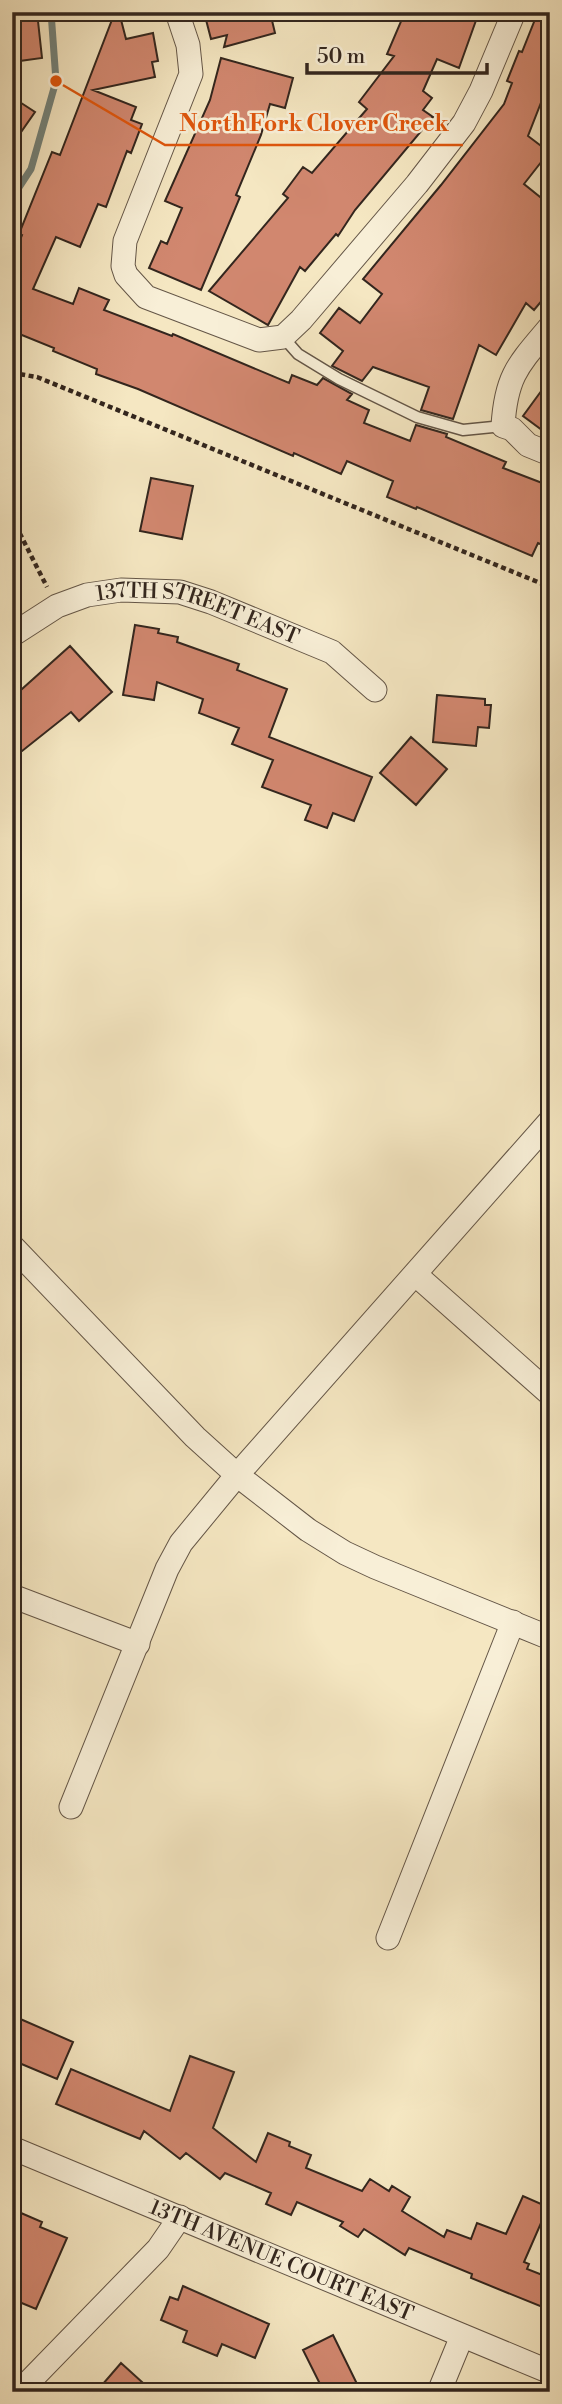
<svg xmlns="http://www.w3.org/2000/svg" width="562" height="2404" font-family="'Libre Bodoni',serif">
	<rect width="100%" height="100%" fill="#f5e7c2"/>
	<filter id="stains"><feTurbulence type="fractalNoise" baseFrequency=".00286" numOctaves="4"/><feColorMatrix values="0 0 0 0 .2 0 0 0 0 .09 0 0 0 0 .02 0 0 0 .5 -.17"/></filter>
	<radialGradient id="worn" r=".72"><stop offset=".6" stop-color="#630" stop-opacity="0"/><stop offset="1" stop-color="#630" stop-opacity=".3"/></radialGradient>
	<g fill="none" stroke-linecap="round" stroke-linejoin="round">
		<path stroke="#73827a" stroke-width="7" d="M12,198L31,169L56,81L51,12"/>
	</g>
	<path fill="#d1876f" stroke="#33261e" stroke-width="2" d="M12,12H37L42,58L12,62Z
		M115,12H119L126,39L153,33L158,61L152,62L155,77L93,90L136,107L131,120L142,124L131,153L127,151L106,207L98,204L80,247L56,237L33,289L73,304L79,288L109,300L104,310L172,336L173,334L289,383L292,375L317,385L323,378L352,394L347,400L369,410L364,423L410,441L416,425L447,434L446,437L506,462L503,468L550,486V548L538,543L532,556L417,507L416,509L387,497L393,481L347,461L341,474L294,453L293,456L138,389L96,374L97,369L53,351L54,348L12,331V259L22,235L19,234L52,152L60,155Z
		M204,12H270L275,33L224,47L227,35L211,39Z
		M405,12L424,20L428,12H479L459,68L437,59L423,91L432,98L423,110L433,117L355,210L338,236L336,234L305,271L300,267L268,325L209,291L288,198L283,194L303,167L312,173L367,109L359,102L394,56L387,54Z
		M538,12H550V97L544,95L528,136L549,152L524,184L550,205V291L534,310L526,303L496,355L479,345L453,419L421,410L429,387L373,367L362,381L332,366L343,351L320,333L339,308L360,323L382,294L363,279L441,185L504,104L512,83L507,81L519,51L522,52Z
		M221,58L293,78L285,108L270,104L261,135L236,195L240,197L201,290L149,268L161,241L167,244L182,208L165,201L210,100Z
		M12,97L35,112L12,145Z
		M550,379V436L523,416Z
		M151,478L193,486L182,539L140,531Z
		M135,625L159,629L158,633L178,637L177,642L239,664L237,670L287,689L269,737L372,777L354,821L333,813L327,828L305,820L311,805L262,787L273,760L232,744L239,728L199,713L203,699L157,682L154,700L123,695Z
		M70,646L112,692L79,721L71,712L12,759V698Z
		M437,695L485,699V705H491L489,728L478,727L476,746L433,742Z
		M411,737L447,769L416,805L380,773Z
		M18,2018L73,2042L57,2079L12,2060V2030Z
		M190,2056L234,2072L213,2128L256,2162L268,2133L290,2142L289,2146L311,2155L306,2168L362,2191L370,2179L389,2191L392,2186L410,2197L402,2211L444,2237L447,2230L471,2239L477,2223L506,2234L523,2196L548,2207L524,2262L529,2264L527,2269L550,2278V2310L471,2278L472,2274L409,2248L405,2255L364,2229L358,2237L340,2226L343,2222L297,2202L291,2215L266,2204L271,2193L225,2173L220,2179L186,2153L180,2159L144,2131L140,2139L56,2104L71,2069L170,2111Z
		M21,2213L42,2222L40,2227L67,2238L36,2309L12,2299V2215L19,2218Z
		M183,2286L269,2324L255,2358L222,2344L217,2356L183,2342L187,2331L161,2320L170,2297L178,2300Z
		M333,2335L361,2392H324L303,2350Z
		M121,2363L153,2392H96Z"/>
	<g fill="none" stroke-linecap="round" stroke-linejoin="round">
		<defs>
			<path id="lane" d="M283,337L298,354L339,379L417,417L463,430L503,426"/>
			<g id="street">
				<path d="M177,12L188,45L191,74L125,241L123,266L126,275L146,297L259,340L283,337L301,320L417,184L464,123L481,91L514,12"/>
				<path d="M550,327C519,364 506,375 503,426L512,429L528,445L550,454"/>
				<path id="s1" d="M12,635L57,606L87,595L121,590L180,592L211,602L332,652L375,690"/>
				<path d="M12,1246L195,1437L237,1475L308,1530L345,1553L375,1567L550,1638"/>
				<path d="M416,1275L550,1394"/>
				<path d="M12,1596L138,1644"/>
				<path d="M71,1807L167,1569L181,1543L237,1475L550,1121"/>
				<path d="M388,1938L513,1622"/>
				<path id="s2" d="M12,2148L550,2372"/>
				<path d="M19,2392L158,2249L180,2217"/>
				<path d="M439,2392L462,2336"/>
			</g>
		</defs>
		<use href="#lane" stroke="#645647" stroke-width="13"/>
		<use href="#street" stroke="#645647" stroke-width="25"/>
		<path stroke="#33261e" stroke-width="4.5" stroke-dasharray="5 3.5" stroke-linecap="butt" d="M12,376L19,374L37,377L550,587
			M12,518L47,587"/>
		<use href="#lane" stroke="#f8efd7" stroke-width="10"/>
		<use href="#street" stroke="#f8efd7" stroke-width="23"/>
	</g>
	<g text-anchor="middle" stroke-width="5" stroke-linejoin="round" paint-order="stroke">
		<g font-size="21" fill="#33261e" stroke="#f8efd7">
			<text dy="7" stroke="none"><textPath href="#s1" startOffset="200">137TH STREET EAST</textPath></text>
			<text dy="7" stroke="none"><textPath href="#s2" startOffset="292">13TH AVENUE COURT EAST</textPath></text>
		</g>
	</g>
	<path fill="none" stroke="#df560d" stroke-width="2.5" d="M56 81L165 145H463"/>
	<circle fill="#df560d" stroke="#f8efd7" stroke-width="2.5" cx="56" cy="81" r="7"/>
	<g font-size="23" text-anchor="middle" font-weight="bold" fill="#df560d" stroke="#f8efd7" stroke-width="5" stroke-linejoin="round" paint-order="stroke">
		<text x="314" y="131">North Fork Clover Creek</text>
	</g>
	<rect width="562" height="2404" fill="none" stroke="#f5e7c2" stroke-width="42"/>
	<rect x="14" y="14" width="534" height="2376" fill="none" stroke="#33261e" stroke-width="3.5"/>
	<rect x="21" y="21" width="520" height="2362" fill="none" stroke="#33261e" stroke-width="2"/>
	<path d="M307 63v10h180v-10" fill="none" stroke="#33261e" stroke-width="3.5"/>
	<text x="317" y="63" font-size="21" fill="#33261e" stroke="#f8efd7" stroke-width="5" paint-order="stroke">50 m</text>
	<rect width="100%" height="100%" filter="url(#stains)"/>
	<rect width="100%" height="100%" fill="url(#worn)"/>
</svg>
